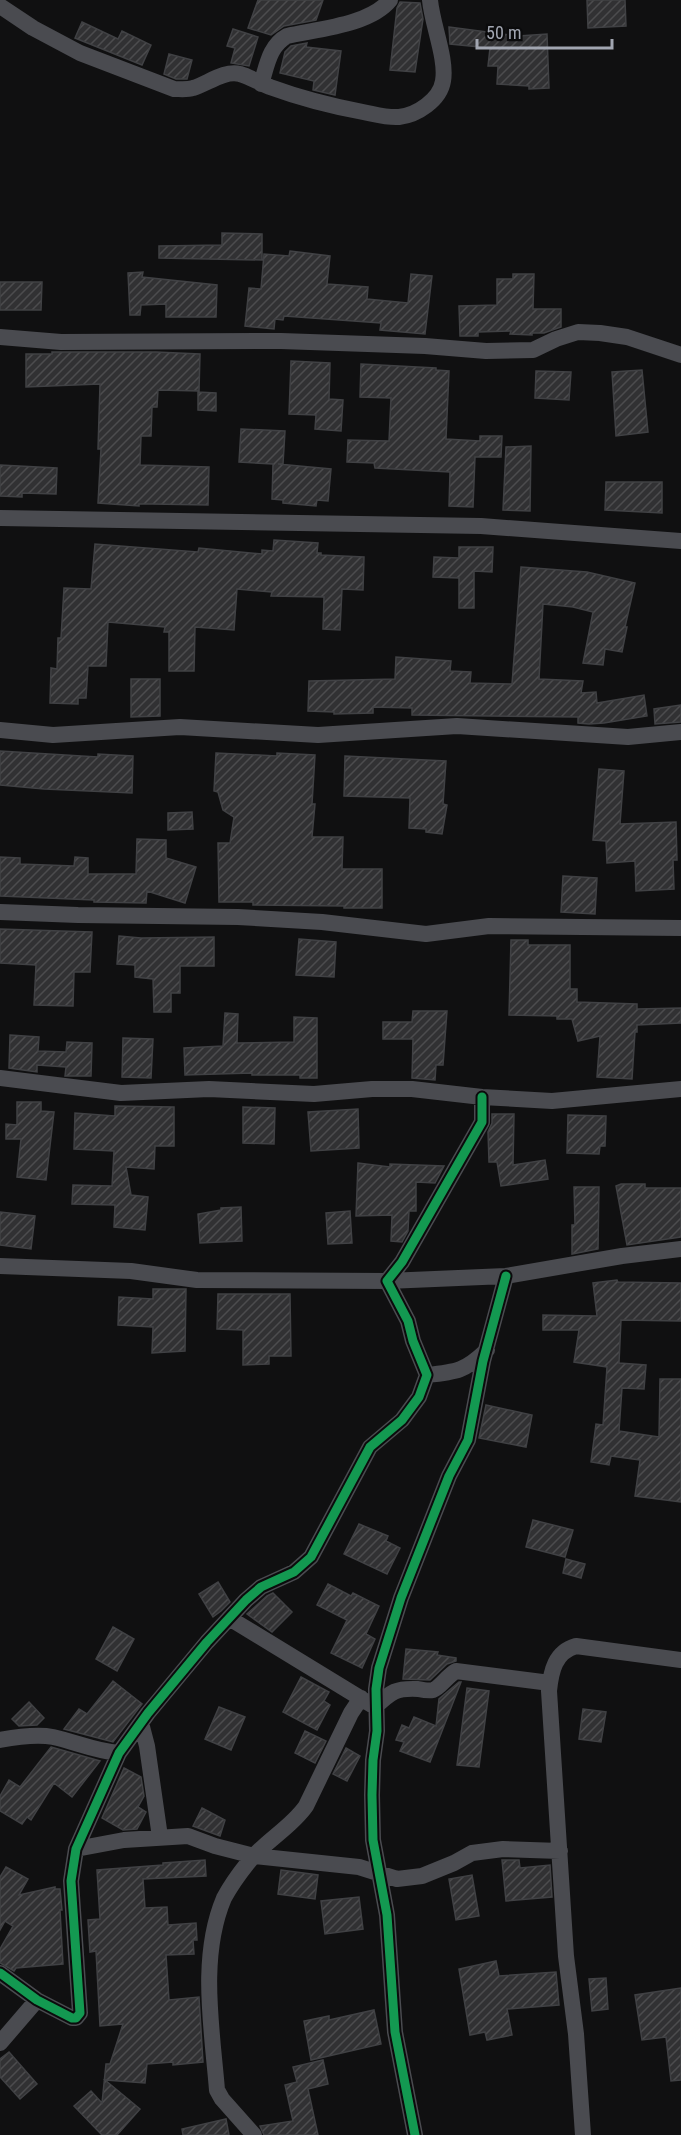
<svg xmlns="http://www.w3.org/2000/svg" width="681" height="2135" font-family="'Roboto Condensed',sans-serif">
	<defs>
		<pattern id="building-hatch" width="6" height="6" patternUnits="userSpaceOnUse" patternTransform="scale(1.5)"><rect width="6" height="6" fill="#313133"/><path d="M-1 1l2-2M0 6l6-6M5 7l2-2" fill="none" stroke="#4c4c4e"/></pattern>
	</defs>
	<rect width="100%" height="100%" fill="#101011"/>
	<path fill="url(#building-hatch)" stroke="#404144" stroke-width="1.5" d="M258,0H323L316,20L284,26L271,35L248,28Z
		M587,0H625L626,26L588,28Z
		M400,2L420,3L423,19L415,72L390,70L397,8Z
		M82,22L118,39L122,31L151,45L142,65L75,38Z
		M449,27L518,36L547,34L549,88L529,89V86L497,84L498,66H488L490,48L450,44Z
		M233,29L258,37L249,66L231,63L235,48L227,46Z
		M307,43L306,47L341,51L335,95L313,90L314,81L280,73L285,52L291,46Z
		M169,54L192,60L187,79H176L164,74Z
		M222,233L262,234V260L159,258V246L222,245Z
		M290,251L330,256L327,284L368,287L367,299L408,303L411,274L432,276L425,334L380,330L381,323L284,316L283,320L275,319L274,329L245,326L249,288L261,289L264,254L289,256Z
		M143,272L142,277L217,285L216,317H166V304L141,305L140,315H130L128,273Z
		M513,274H534L533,309H561V327L544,333H532V335L510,334L511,331L478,332V336H460L459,306L497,305V279H513Z
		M0,282H42L41,310H0Z
		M52,352H156L200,354L199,391L158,390L157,407H152L151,436H141L140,465L209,467L208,505L152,504H139V506L98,503L101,449H98L100,384L26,387V354H52Z
		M291,361L330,363L329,399L343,400L341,431L315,429L316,415L289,414Z
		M361,364L436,368V370L449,371L446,439L480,441V436H502L501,457H475L473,507L449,506L450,472L375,468L374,463L347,462L348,440L389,441L391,398L360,397Z
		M642,370L648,432L616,436L612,372Z
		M536,371L571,372L569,400L535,398Z
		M198,392L216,393V411L198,410Z
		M241,429L285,431L283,464H278L331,469L328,501L317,500L316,506L283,503V500L272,499L273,464L239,462Z
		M531,446L530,511L503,510L506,447Z
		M0,465L57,468L56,494L22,493V497L0,496Z
		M606,482H662V513L605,510Z
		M274,540L318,543L317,553H321V555L364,557L363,590L342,589L340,630L323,629L324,597L271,596L272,592L237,589L234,630L195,627L194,671H169V632H164L165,627L108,622L106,666H88L86,698H78V704L50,703L51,668L57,669L58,638H61L64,588L91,589L95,544L198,552L199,548L262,554V550L273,551Z
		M459,547H493L492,572L474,571V608H459V578L433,577L434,557L459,558Z
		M521,567L587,572L635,583L625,627H627L622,652L605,649L603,665L583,663L593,612L573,607L543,604L539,679L583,681L581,693L596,692L597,703L644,695L647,716L604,723L589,724L578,723V717L412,715V708L373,707V713L334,714V712L308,711L309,681L395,679L396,657L451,661L450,671L471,672L470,683L512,684Z
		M131,679H160V716L131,717Z
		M681,705V722L655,724L654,709Z
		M0,751L98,757V754L133,756L132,793L44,789L0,785Z
		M216,753L277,756V753L315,755L312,804H315L312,837H343L342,869H382V908H344V906L253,905V902H219L218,843H230L234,817L223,810L218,792L214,791Z
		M345,756L446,761L443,804L447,805L442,834L426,832V829L409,828L410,798L344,796Z
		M599,769L624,771L620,824L676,822L677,860H673L674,889L636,891L635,861L607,863L606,841L593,840Z
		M192,812L193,829L168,830V813Z
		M137,839L166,840V858L196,867L185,903L147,891L146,903L94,902V900L0,896V857L20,858V864L74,866L75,857L88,858V874H136Z
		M563,876L597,878L595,914L561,912Z
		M0,929L92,932L90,972H74L73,1006L34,1005L36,965L0,963Z
		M119,936L141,938L214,937V966H180V993H171V1012H154L153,979L135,977V965L117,964Z
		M299,939L336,942L334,977L296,975Z
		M511,940H528V945H570V989H577V1002L637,1004V1009L681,1008V1023L637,1025V1032H635L632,1079L597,1077L600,1036L578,1041L572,1019H557V1016L509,1015Z
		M413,1011H447L443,1065H436L435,1080L412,1078L413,1039H383V1022H412Z
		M225,1013L238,1014L237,1043L294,1042V1017L317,1018V1078H300V1075H252V1073L185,1075L184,1048L223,1046Z
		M10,1035L39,1037L38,1051L66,1052L67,1042L92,1043L91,1076H65L66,1067L37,1065V1072L9,1068Z
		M123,1038L153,1039L151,1078L122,1077Z
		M17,1102H41V1111L54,1112L46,1180L17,1177L21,1139H6V1124L17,1125Z
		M115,1106L174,1107V1146H155L154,1169L126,1167L131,1195L148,1197L145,1230L114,1227L115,1205L72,1204L73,1185L112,1186L114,1151L74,1149L75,1113L115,1116Z
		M243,1107L275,1108L274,1144L243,1143Z
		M358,1109L359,1148L311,1151L308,1112Z
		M492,1114H514L513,1165L545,1160L548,1179L501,1186L497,1162H489L488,1132L492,1123Z
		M568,1115L606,1116L605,1146H600L599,1154L567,1153Z
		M358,1163L390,1167V1164L444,1166L435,1183L416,1182V1211H409L408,1231L402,1242L391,1241L392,1215L356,1216Z
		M621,1184H645V1188H681V1237L627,1245L616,1186Z
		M574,1187H599L598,1249L572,1254V1225H575Z
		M241,1207L242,1241L200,1243L198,1214L221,1210V1208Z
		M350,1211L352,1243L328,1244L326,1213Z
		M0,1212L35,1216L31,1249L0,1245Z
		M617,1280L618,1282L681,1283V1321L621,1320L619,1363L646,1365L644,1389L622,1388L619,1431L659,1437L660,1379H681V1502L635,1496L640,1460L611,1456L609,1465L591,1462L596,1424L603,1425L607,1367L574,1362L579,1330H543V1315L597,1316L593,1283Z
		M153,1289H186L185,1351L152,1353L153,1327L118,1325L119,1297L153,1299Z
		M218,1294H290L291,1356H269V1364L243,1365V1330L217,1329Z
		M486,1405L532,1415L526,1447L479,1438Z
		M533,1520L573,1530L565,1557L526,1547Z
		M359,1524L388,1536L386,1541L400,1548L387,1574L344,1554Z
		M566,1559L585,1564L581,1578L563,1573Z
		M218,1582L230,1602L221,1611L213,1617L199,1594Z
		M328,1584L351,1596L353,1593L379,1606L366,1634L375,1639L362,1668L331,1653L347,1620L317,1605Z
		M273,1593L292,1612L272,1632L247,1614L267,1596Z
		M113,1627L134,1639L117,1671L96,1659Z
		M406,1649L438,1652L437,1655L456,1658V1661L447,1664L430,1680L403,1679Z
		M301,1677L329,1692L324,1701L330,1705L317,1730L283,1712Z
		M113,1681L142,1704L113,1742L64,1729L79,1709L87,1714Z
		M459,1682H461L430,1762L400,1751L404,1742L396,1740L402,1725L409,1728L414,1717L436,1726L439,1699Z
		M467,1688L489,1691L479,1767L457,1765Z
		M29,1702L44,1718L37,1725L19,1726L12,1719Z
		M219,1707L245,1717L231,1750L205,1739Z
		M583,1709L606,1712L601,1742L579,1739Z
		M305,1731L326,1741L315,1763L295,1753Z
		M51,1747L100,1761L72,1797L54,1783L31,1820L27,1817L22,1824L0,1811V1796L9,1780L20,1787Z
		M346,1748L360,1756L347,1781L333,1774Z
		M124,1768L141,1777L144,1796L138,1807L146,1812L137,1829L123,1830L102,1818Z
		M202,1808L225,1820L220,1836L193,1826Z
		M205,1860L206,1876L143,1879L145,1908L167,1907L168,1925L196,1923L197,1940H193L194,1954L166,1955L169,2000L199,1997L203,2062L173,2065V2062L147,2064L145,2083L105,2080L140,2109L117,2135H102L74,2106L91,2091L102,2103L106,2064H110L123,2024L100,2026L96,1951L90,1952L88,1920L100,1919L97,1870L163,1865V1863Z
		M502,1860H519L520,1868L550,1865L552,1897L506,1901Z
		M6,1867L28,1879L19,1895L55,1887V1889H60L62,1910H60L63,1964L16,1968L14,1971L0,1963V1949L13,1926L5,1921L0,1930V1877Z
		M281,1870L318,1875L315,1899L278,1894Z
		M472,1875L479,1916L456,1920L449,1879Z
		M359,1897L363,1929L325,1934L321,1901Z
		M496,1961L499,1976L556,1972L559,2005L507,2009L512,2035L487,2040L485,2032L470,2035L459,1969Z
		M606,1978L608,2009L592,2011L589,1979Z
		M681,1988V2080L671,2081L666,2037L642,2040L635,1995Z
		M374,2010L381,2044L311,2060L304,2021L329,2016V2020Z
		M9,2052L37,2084L20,2099L0,2077V2059Z
		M323,2060L328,2084L308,2089L318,2135H264L260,2126L293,2121L285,2085L297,2082L293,2067Z
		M226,2119L229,2135H183L182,2129Z"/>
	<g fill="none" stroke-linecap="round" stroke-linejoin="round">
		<path stroke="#4a4b50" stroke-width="16" d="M0,6L33,28L80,53L174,89C180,89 187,90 193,88C207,84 224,70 240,74C250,77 260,83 270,87C300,98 331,106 363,112C374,114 387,118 399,117C417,115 440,100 443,81C447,59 432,24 430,0
			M261,84C267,66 269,46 287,36C318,29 370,25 390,0
			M0,337L61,342L281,341L425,346L486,351L533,350L556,339L578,332L600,333L627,337L681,355
			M0,518L481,526L681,541
			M0,730L53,735L180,727L318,735L457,726L628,737L681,732
			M0,912L78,915L238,917L322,922L426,934L489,926L681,928
			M0,1078L121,1093L209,1089L314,1094L372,1089H412L482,1097L552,1101L681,1089
			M0,1266L131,1271L197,1280L387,1281L506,1276L622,1256L681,1249
			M427,1375C457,1372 465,1371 487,1350
			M229,1618L375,1707C392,1691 396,1688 418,1689C423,1690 429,1691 433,1690C440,1688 447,1676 456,1671L550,1683
			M141,1723L147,1746L160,1837
			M0,1740C16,1737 37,1734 53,1737C76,1742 95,1751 119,1753
			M76,1849L124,1840L188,1836L215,1846L254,1856L359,1867L397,1879L422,1876L454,1863L472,1853L503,1849L560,1851
			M0,1973L37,2000L72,2018H76L80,2013L71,1881L76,1849L119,1753L148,1713L207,1642L246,1600L261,1587L294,1572L311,1557L370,1447L402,1420L419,1397L427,1375L413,1341L408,1321L387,1281L402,1262L482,1122V1097
			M0,2043L37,2000
			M254,2135L222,2099L217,2090C212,2028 199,1957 224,1898C230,1887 239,1874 247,1864C264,1841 290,1829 306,1806L351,1713L361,1698
			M415,2135L395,2032L387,1915L373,1840L372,1795L373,1760L377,1731L376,1689L379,1668L401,1598L449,1476L468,1440L483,1361L506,1276
			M583,2135L576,2034L566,1956L549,1691C551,1671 555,1652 576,1646L681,1660"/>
		<defs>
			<path id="cycleway" d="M0,1973L37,2000L72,2018H76L80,2013L71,1881L76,1849L119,1753L148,1713L207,1642L246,1600L261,1587L294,1572L311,1557L370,1447L402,1420L419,1397L427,1375L413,1341L408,1321L387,1281L402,1262L482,1122V1097
				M415,2135L395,2032L387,1915L373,1840L372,1795L373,1760L377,1731L376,1689L379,1668L401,1598L449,1476L468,1440L483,1361L506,1276"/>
		</defs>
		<use href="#cycleway" stroke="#0b0b0c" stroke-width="13"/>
		<use href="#cycleway" stroke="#139951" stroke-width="9"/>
	</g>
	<path d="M477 39v9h135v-9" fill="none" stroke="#a2a6b1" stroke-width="3"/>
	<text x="486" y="39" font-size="18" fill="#a2a6b1" stroke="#0b0b0c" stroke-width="4.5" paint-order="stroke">50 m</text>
</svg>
